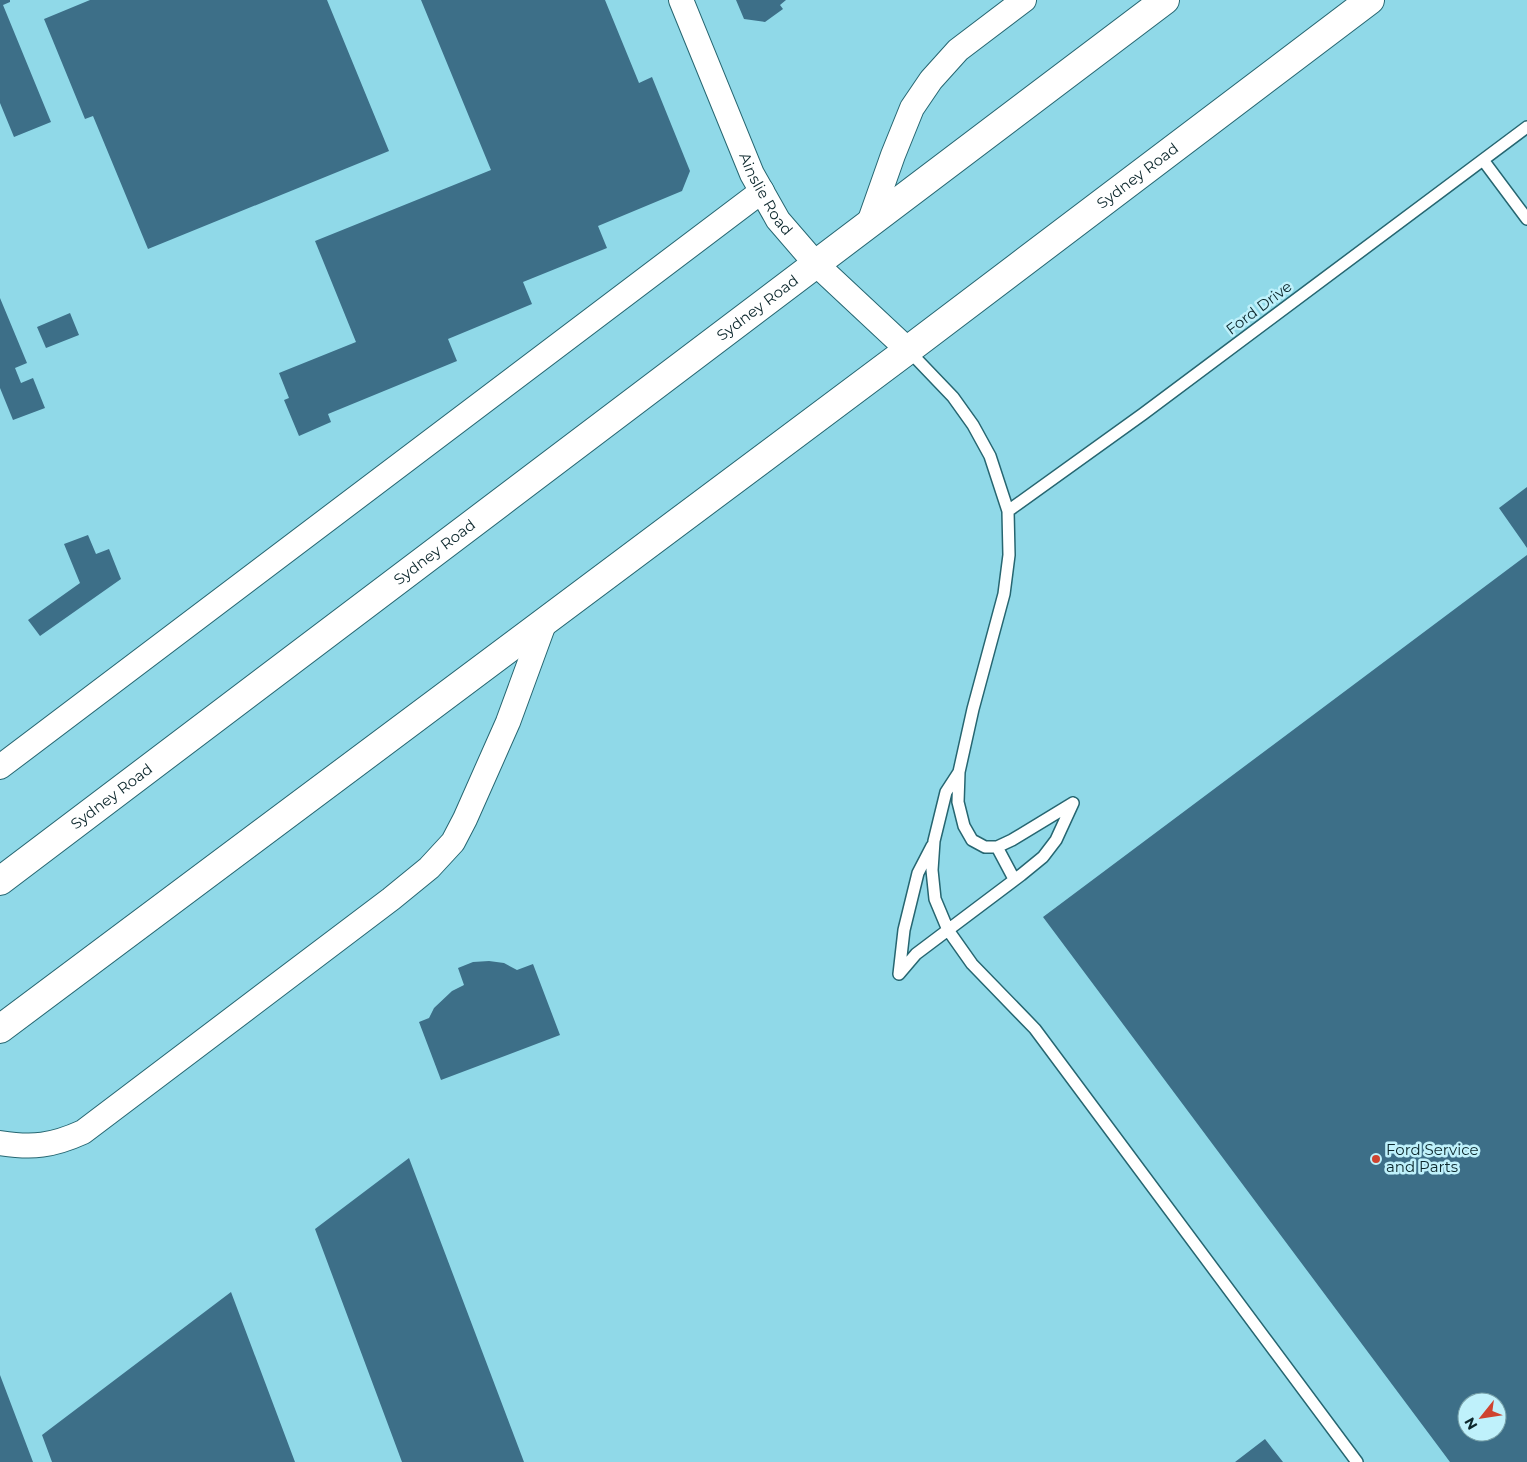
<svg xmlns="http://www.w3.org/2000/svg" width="1527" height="1462" font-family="Montserrat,sans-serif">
	<rect width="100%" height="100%" fill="#a6e6f3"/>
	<path fill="#90d9e8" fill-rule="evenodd" d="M0,0H1527V1462H0ZM1467,1402H1497V1432H1467Z"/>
	<path fill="#3d6f88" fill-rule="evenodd" d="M0,0H10V2L3,5L51,122L14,137L0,103Z
		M90,0H327L389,151L148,249L93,116L85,119L44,19Z
		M421,0H605L639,83L652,77L690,171L682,191L598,226L607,248L523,282L532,304L448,339L457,361L328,414L331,422L299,436L284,400L289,398L279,373L356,342L315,241L491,170Z
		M736,0H786L780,5L783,9L765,22L744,19Z
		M0,298L27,363L15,368L21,383L33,378L45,408L13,420L0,388Z
		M70,313L79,335L46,348L37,327Z
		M1527,487V548L1499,508Z
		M88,535L96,554L109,549L121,579L40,636L28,620L80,583L64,544Z
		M1527,555V1462H1450L1043,917ZM1467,1402H1497V1432H1467Z
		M489,961L504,963L517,970L533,964L560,1035L441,1080L419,1022L429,1018L434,1008L452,991L464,985L458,968L473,962Z
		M409,1158L524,1462H402L315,1229Z
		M231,1292L295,1462H52L42,1435Z
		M0,1375L33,1462H0Z
		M1265,1439L1283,1462H1235Z"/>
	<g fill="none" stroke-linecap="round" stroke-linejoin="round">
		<defs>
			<path id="lane" d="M1483,160L1527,219
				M908,350L953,397L973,425L990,456L1008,511L1009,555L1004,594L973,709L959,772L958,802L964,826L972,840L985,847H997L1012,840L1073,803
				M1008,511L1143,414L1527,127
				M959,772L946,792L934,841L932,870L935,899L948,930L972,964L1035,1029L1357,1462
				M997,847L1014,879
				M899,974L916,954L1021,875L1043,857L1056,840L1073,803
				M899,974L904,930L918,873L932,846"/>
			<g id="street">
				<path id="s1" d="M681,0L752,174L778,220L816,264L908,350"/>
				<path d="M869,223L893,155L912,108L931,80L958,50L1024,0"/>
				<path d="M0,767L762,191"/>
				<path d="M0,1143C33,1148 52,1146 83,1132L391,899L429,868L453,842L465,819L508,722L545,621"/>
			</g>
			<g id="highway">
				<path id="s2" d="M0,881L1165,0"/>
				<path id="s3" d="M0,1029L908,350L1370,0"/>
			</g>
		</defs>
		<use href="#lane" stroke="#266671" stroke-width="14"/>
		<use href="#street" stroke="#266671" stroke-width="26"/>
		<use href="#highway" stroke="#266671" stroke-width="30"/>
		<use href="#lane" stroke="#fff" stroke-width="11"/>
		<use href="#street" stroke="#fff" stroke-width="24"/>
		<use href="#highway" stroke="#fff" stroke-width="28"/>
	</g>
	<circle fill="#cf432f" stroke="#bff1fb" stroke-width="2" cx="1376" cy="1159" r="5"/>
	<g text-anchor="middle" stroke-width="5" stroke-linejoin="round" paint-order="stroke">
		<g font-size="15" fill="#0c272c" stroke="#bff1fb">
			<text dy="5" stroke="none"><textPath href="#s3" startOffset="1422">Sydney Road</textPath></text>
			<text dy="5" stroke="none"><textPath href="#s1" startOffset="212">Ainslie Road</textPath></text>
			<text dy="5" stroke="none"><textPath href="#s2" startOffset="950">Sydney Road</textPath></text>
			<text transform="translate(1259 308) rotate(-37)" y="5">Ford Drive</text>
			<text dy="5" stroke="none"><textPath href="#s2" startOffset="545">Sydney Road</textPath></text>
			<text dy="5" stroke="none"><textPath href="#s2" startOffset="140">Sydney Road</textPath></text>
		</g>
		<g font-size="15" fill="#0c272c" stroke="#bff1fb" text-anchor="start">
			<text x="1386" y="1155">Ford Service<tspan x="1386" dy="17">and Parts</tspan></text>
		</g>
	</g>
	<g transform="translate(1482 1417) rotate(240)"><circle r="24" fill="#bff1fb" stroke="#77a0a8"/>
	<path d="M0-4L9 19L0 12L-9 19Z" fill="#cf432f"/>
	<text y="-8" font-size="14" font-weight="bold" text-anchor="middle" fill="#0c272c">N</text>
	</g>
</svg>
